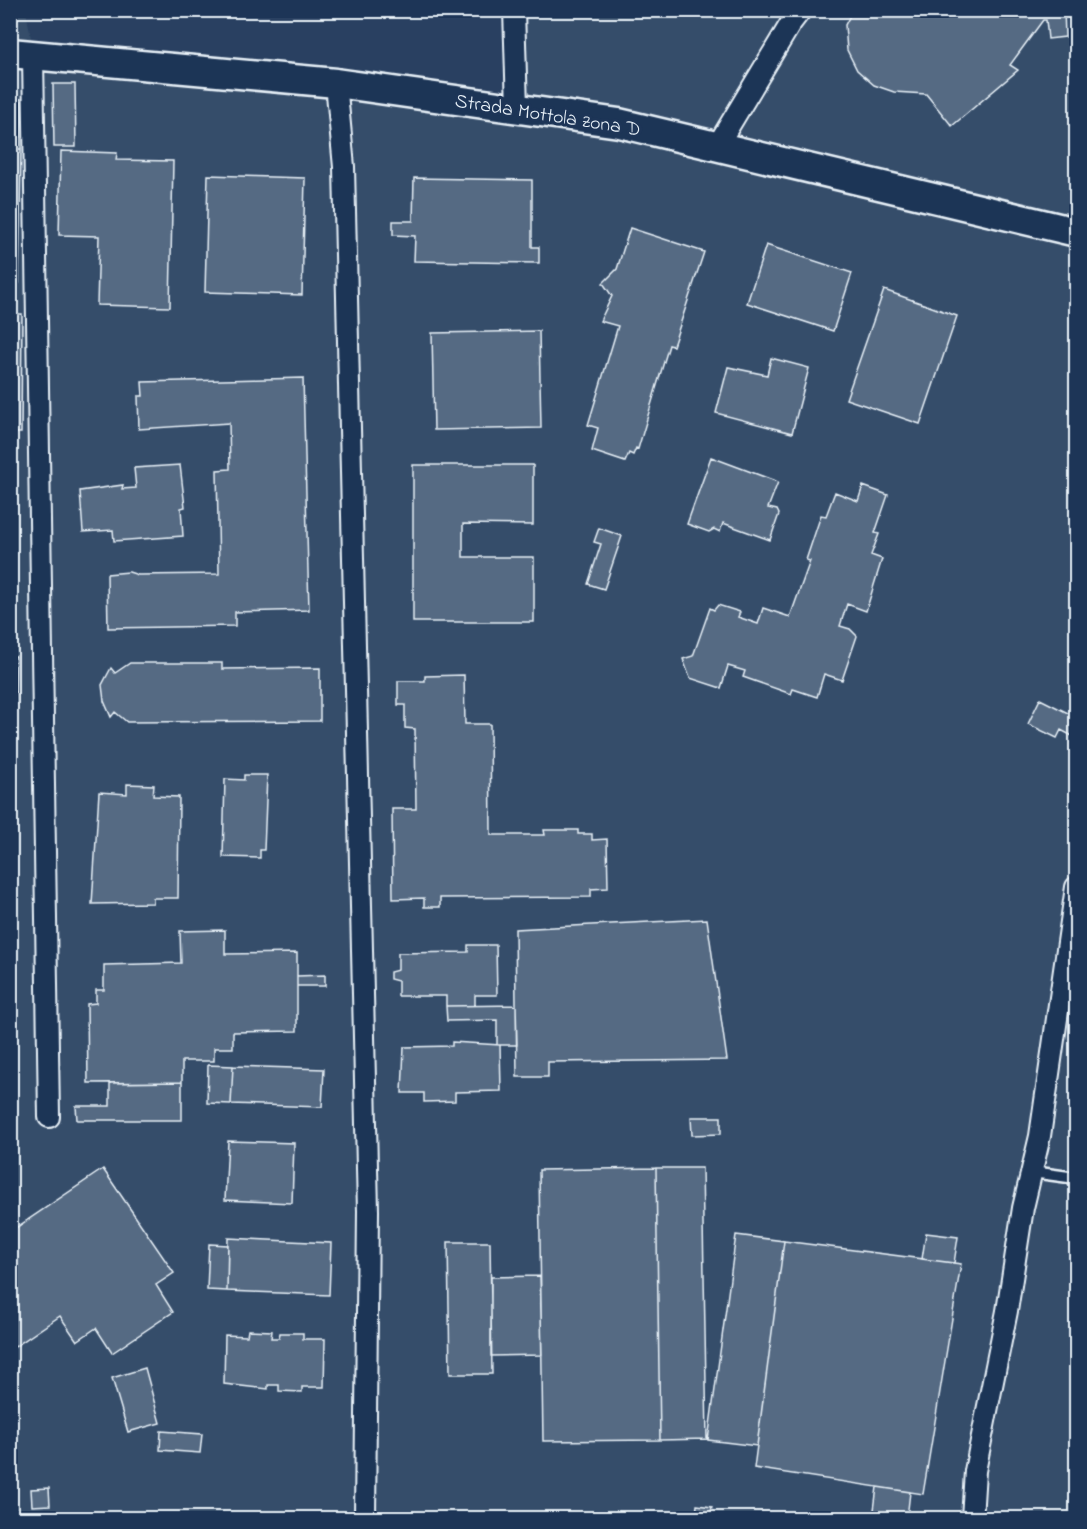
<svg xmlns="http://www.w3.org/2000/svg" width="1087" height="1529" font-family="'Indie Flower',sans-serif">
	<rect width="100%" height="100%" fill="#294061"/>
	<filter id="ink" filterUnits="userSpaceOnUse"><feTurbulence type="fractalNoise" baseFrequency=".0167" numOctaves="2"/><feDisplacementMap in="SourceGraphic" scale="12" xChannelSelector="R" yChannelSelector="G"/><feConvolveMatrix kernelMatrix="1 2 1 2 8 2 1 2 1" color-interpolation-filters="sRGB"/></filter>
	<g filter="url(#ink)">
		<path fill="#364d6b" d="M10,11H26L34,55L529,116L522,11H1076V1518H11Z"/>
		<path fill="#556a83" stroke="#e8f1f8" stroke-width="1.5" d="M853,10H1064L1065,37L1048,39L1046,20H1043L1010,65L1018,70L952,126L926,94L894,92L874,85L857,70L847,50L845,25Z
			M53,84H75L76,147H54Z
			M10,98L21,99V149H10Z
			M10,149H21L19,283H10Z
			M61,151L117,153L116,160L173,161L170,307L97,305L99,236L59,235Z
			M208,175L305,178L302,295L205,292Z
			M414,178L532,180V247H539V263L414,261L415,236L393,235V221H413Z
			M630,228L704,252L673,346L669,345L638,449L636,448L633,455L629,453L625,462L592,451L598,428L588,425L618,326L600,321L612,296L603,283L617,269Z
			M766,245L852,273L833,331L747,303Z
			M884,290L957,316L920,424L846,399Z
			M10,314H22L21,433H10Z
			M539,331L541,428L434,430L432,333Z
			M771,358L809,368L792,433L716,413L728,367L767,375Z
			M303,378L309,610L235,612V626L108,628L107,574L129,572L138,575L219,574L217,470L230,469L229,423L139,429L138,396H143L142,382Z
			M711,457L778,482L768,508L777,510L779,514L770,540L723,523L720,532L714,529L709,532L687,524Z
			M180,465L185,507L181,508L183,536L114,541L113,530L83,532L80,491L123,485L122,489L136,488L134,468Z
			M413,465H533V525L463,524V557H534V622H413Z
			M863,486L888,495L875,533L879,534L871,555L882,559L866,611L847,604L840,626L850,629L857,636L842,680L824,674L817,697L793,689L791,694L743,677L745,671L728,666L721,688L690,678L683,659L693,656L710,608L714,610L718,605L740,612L738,617L758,624L763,608L790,617L810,561L806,560L821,515L826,516L835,492L858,501Z
			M599,528L622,536L604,589L588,584L601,544L594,542Z
			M10,656H16L15,712H10Z
			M130,663H222V669L320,668V721L127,722L115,712L111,717L104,701L102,685L111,668L115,673Z
			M464,675L465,724H490L491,835H545L544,830H578V834H592V840L607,839L608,888L591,889V897L440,898V907H424V898L393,899L392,809H416L415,729L405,728V705H398V681H425V676Z
			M1040,699L1076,717V738L1061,730L1057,738L1028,724Z
			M244,775H267L264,850H260V858L223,857L225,779L244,780Z
			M127,784L154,785L153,796L179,797L178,898H153V903L92,904L99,792L127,794Z
			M707,919L727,1060L548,1062V1077H517L515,929Z
			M225,930V954L297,953V1031L233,1032V1048H214V1061H182V1082L88,1083L87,1004L96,1003V990H104V965L181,963L180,931Z
			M468,945H496L497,995H475V1006H446V996H398V981L390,979V972L398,970V953L468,952Z
			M325,975V986H297V976Z
			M516,1005L517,1045H497V1020L447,1021L446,1006Z
			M452,1042L500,1045L501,1091L455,1092V1101L424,1102V1093H402L404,1047L452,1046Z
			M208,1065L233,1066L231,1104L207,1103Z
			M233,1066L324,1069L322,1107L231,1104Z
			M182,1082V1120H77L76,1106H110V1083Z
			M691,1117H721V1134L692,1135Z
			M228,1141L294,1143L292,1203L225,1200Z
			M656,1168H702L707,1439L660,1440Z
			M656,1168L660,1440L543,1441L539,1170Z
			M103,1169L174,1273L156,1285L173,1312L112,1353L96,1328L77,1341L60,1316L10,1350V1232Z
			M926,1233L958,1237L954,1263L922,1259Z
			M736,1235L784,1241L757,1446L708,1440Z
			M228,1238L331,1243L329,1295L227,1291Z
			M784,1241L961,1264L923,1494L754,1468Z
			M448,1242H490L492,1374H450Z
			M209,1244L228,1245L227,1291L207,1290Z
			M540,1276L542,1355L491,1356V1277Z
			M248,1330L272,1331L271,1338H279L280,1333H303V1339H325L324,1387H302V1392L279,1391V1385H268V1389L224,1384L225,1335L247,1336Z
			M145,1368L160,1423L128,1432L112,1378Z
			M161,1431L202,1434L200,1453L160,1450Z
			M877,1487L910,1492L907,1518H873Z
			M49,1488L50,1505L32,1506L31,1489Z
			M697,1505L712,1507L710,1518H682V1513L696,1515Z"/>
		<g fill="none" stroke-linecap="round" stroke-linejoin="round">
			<defs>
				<path id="service" d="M1032,1172L1076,1178"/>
				<path id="minor" d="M514,10L517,108
					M33,55L49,1117
					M336,83L344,167L368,1211L365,1518
					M717,146L791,23L801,10
					M972,1518L975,1471L1007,1311L1023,1208L1040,1136L1076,887"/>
				<path id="secondary" d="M10,53L336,83L619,123L1076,232"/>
			</defs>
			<use href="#service" stroke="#e8f1f8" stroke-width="15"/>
			<use href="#minor" stroke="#e8f1f8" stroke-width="24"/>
			<use href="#secondary" stroke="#e8f1f8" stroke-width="33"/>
			<use href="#service" stroke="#1d3557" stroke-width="10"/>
			<use href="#minor" stroke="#1d3557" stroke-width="20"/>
			<use href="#secondary" stroke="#1d3557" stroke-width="28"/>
		</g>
	</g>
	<g text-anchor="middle" stroke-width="6" stroke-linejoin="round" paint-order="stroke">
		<g font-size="20" fill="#e8f1f8" stroke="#1d3557">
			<text transform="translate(548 114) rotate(9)" y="7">Strada Mottola zona D</text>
		</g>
	</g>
	<rect width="1087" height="1529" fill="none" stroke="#1d3557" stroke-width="36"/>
	<rect x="18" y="18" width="1051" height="1493" fill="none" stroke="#e8f1f8" stroke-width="2" filter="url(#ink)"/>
</svg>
